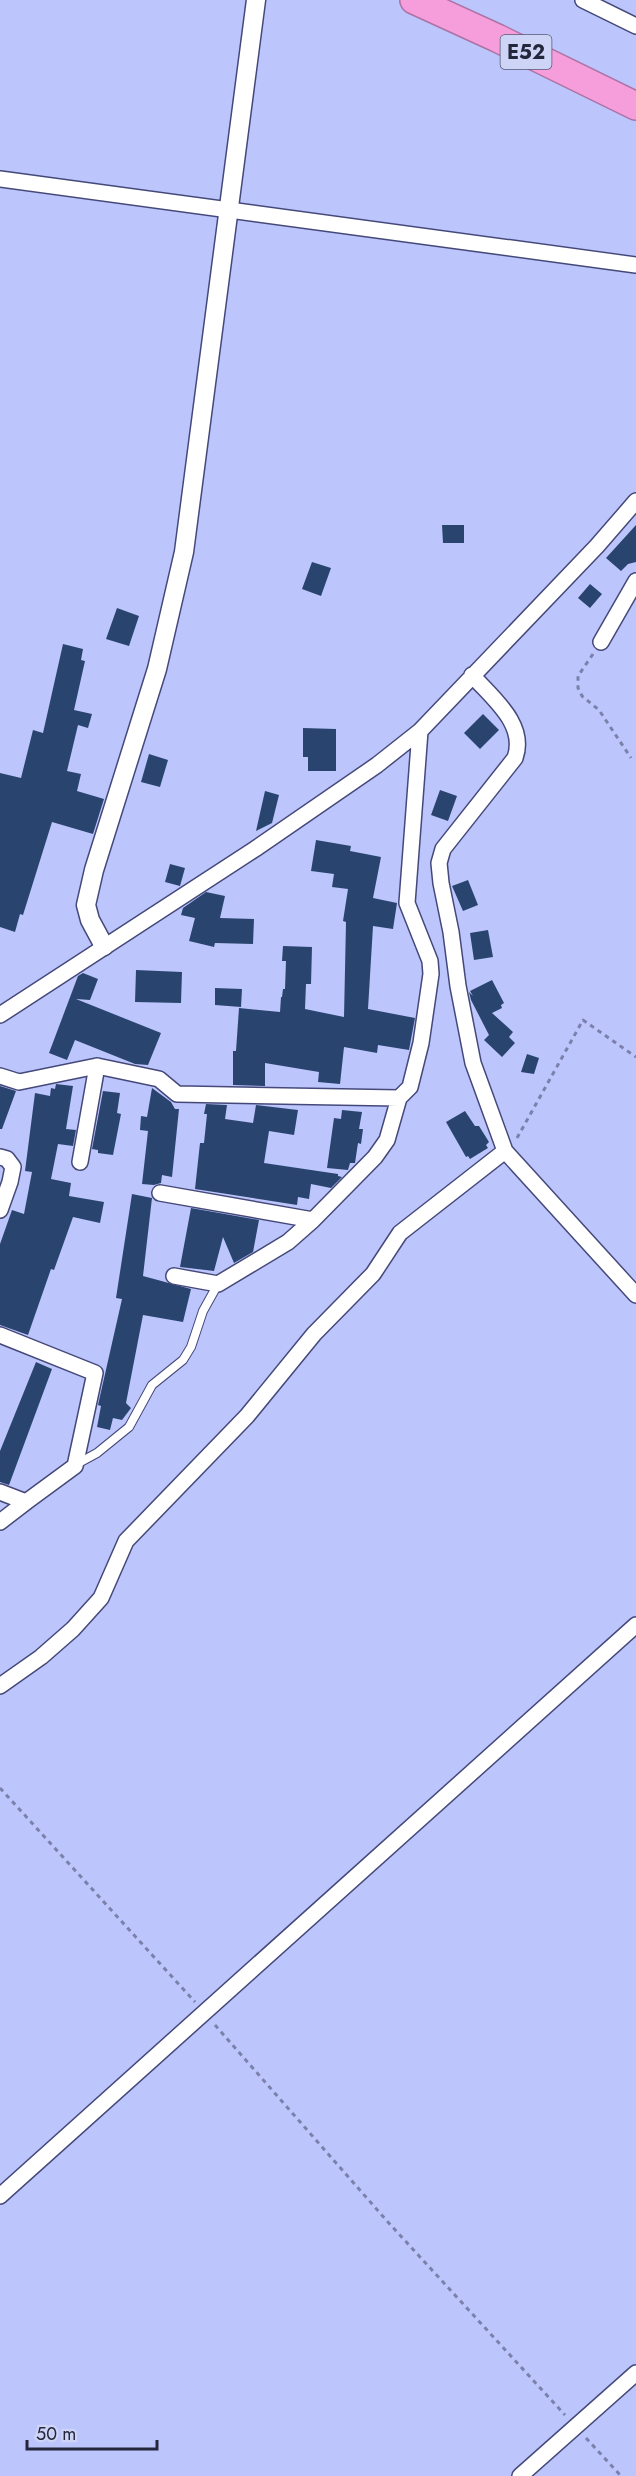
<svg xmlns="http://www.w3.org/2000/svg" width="636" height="2476" font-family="Jost,sans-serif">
	<rect width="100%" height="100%" fill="#bdc5fd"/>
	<path fill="#29456f" d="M442,525H464V543H443Z
		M636,525V562L628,564L621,571L606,558Z
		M312,562L331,568L321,596L302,589Z
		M590,584L602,594L590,608L578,598Z
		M117,608L139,616L129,646L106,639Z
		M63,644L83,649L81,660L85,661L74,710L92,714L88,728L78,725L67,771L81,774L77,791L104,799L93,834L52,822L23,915L20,914L15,932L0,927V773L21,778L33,730L43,733Z
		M483,714L499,730L480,749L464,733Z
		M303,728L336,729V771H308V757H303Z
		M149,754L168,760L160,787L141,782Z
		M440,790L457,796L448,821L431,815Z
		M265,791L279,795L272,823L256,831Z
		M316,840L351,846L350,851L381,857L373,898L397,903L393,929L373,926L368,1009L415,1018L409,1050L378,1045L377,1053L344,1047L340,1084L318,1082L319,1072L265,1063V1086L233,1085V1051H236L239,1008L280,1012L281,997H282L283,989H285L286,961H282L283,946L312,947L311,984H306L305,1009L344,1017L346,922L343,921L348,889L332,887L334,874L311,871Z
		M170,864L185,868L180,886L165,882Z
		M468,880L478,905L463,911L452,886Z
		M206,892L225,896L220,918L254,919L253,944L215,943L214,947L189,941L195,918L181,915L183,908Z
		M488,930L493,957L474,960L470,933Z
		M136,970L182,972L181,1003L135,1002Z
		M83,973L98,979L90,1000L76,999L161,1033L148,1065L135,1064L75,1040L67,1060L49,1053L78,976Z
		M492,980L504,1003L501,1005L502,1008L492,1013L513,1032L509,1037L515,1043L502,1057L484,1040L489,1035L471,1000L469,992L473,996L470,991Z
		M215,988L242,989L241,1007L215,1005Z
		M527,1054L539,1058L534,1074L521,1072Z
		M56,1084L73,1086L66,1129L76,1130L73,1146L58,1144L51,1179L71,1183L69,1196L104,1202L100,1223L73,1217L54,1270L51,1269L28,1335L0,1325V1244L12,1210L24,1214L32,1172L25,1171L35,1093L50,1096L51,1088L55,1089Z
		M0,1086L16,1091L2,1129H0Z
		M152,1088L171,1102L175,1109H179L172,1177L162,1175L161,1183L154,1185L142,1184L148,1131L140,1130L141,1116L147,1117Z
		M103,1091L120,1093L117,1113L121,1114L113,1155L98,1153V1150L92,1149Z
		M206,1104L227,1105L225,1119L253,1123L256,1105L298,1110L294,1135L269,1131L264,1163L338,1174V1176L342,1177L331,1188L311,1184L309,1199L298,1197L297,1205L195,1189L200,1143H204L207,1114H204Z
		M342,1110L362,1112L359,1129H363L361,1144L358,1143L355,1163H350L348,1170L327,1168L334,1118L341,1119Z
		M465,1111L475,1126H479L489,1142L486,1145L488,1148L470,1159L468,1156L466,1157L446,1122Z
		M132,1194L152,1198L143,1276L191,1289L183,1322L143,1315L126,1403L131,1408L122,1420L113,1418L110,1430L97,1427L101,1406L98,1405L122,1299L116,1298Z
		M191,1208L259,1220L253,1252L234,1263L223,1237L214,1271L180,1267Z
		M36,1362L52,1369L9,1485L0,1482V1451Z"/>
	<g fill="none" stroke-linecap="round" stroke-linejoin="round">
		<defs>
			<path id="service" d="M75,1465L97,1453L129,1427L152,1385L183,1360L191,1347L203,1311L218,1284"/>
			<path id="minor" d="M583,0L636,26
				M0,179L636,265
				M601,642L636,581
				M472,675C492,698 527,724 515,758L443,849L439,863L441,883L451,932L458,986L473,1063L505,1151L636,1295
				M0,1015L255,849L377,765L420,731L597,546L636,501
				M0,1076L19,1082L97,1066L159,1079L177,1094L399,1098
				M0,1157L7,1159L13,1167L10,1182L0,1210
				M80,1162L97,1066
				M160,1193L313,1220L375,1157L387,1140L399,1098L410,1087L421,1043L431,974L430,961L407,903L420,731
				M174,1276L218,1284L288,1242L313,1220
				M0,1335L95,1373L75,1466L26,1502L0,1492
				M0,1522L26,1502
				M0,1686L41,1657L73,1629L101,1598L126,1541L247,1416L314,1334L373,1274L400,1233L505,1151
				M0,2196L636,1625
				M520,2476L636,2373"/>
			<path id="tertiary" d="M104,946L90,920L86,905L94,870L157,669L184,552L256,0"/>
			<path id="motorway" d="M414,0L497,38L636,106"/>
		</defs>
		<use href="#service" stroke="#444979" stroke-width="10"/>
		<use href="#minor" stroke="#444979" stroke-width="18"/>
		<use href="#tertiary" stroke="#444979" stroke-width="21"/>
		<use href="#motorway" stroke="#ac74a4" stroke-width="30"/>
		<path stroke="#7b81aa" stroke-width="3" stroke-dasharray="4.5 4.5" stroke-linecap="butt" d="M593,654L578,676V688L582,696L599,710L631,758
			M517,1138L583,1020L636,1057
			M0,1788L195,2002
			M215,2025L387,2221L565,2415
			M586,2438L621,2476"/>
		<use href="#service" stroke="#fff" stroke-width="8"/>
		<use href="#minor" stroke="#fff" stroke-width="15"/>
		<use href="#tertiary" stroke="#fff" stroke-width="18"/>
		<use href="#motorway" stroke="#f69ddc" stroke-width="27"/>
	</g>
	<g text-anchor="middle" stroke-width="6" stroke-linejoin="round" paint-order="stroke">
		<rect fill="#ced4f6" stroke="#575b74" stroke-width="1.5" x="500.5" y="35" width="51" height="34" rx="4.5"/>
		<g font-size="20" font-weight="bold" fill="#24273c">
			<text x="526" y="59">E52</text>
		</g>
	</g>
	<path d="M27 2440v9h130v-9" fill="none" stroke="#24273c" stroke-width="3"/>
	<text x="36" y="2440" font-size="18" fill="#24273c" stroke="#ced4f6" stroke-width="4.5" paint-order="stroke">50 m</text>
</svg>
